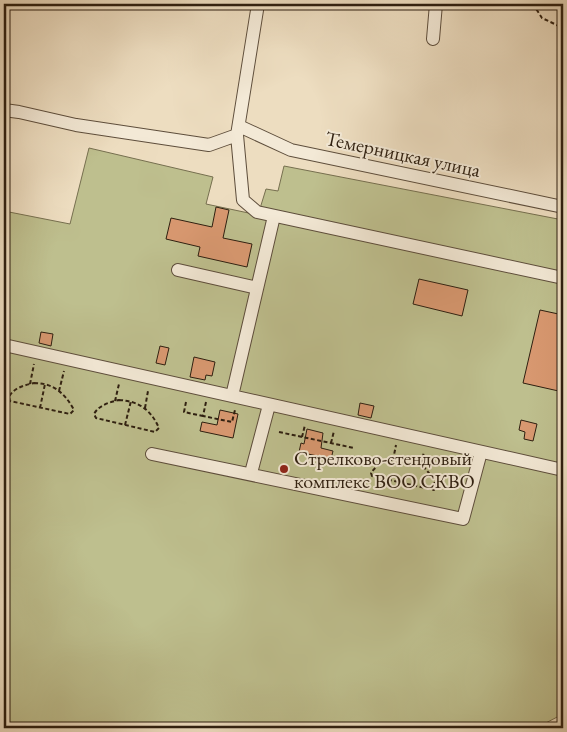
<svg xmlns="http://www.w3.org/2000/svg" width="567" height="732" font-family="'EB Garamond',serif">
	<rect width="100%" height="100%" fill="#edddc0"/>
	<filter id="stains"><feTurbulence type="fractalNoise" baseFrequency=".004" numOctaves="4"/><feColorMatrix values="0 0 0 0 .2 0 0 0 0 .09 0 0 0 0 .02 0 0 0 .5 -.17"/></filter>
	<radialGradient id="worn" r=".72"><stop offset=".6" stop-color="#630" stop-opacity="0"/><stop offset="1" stop-color="#630" stop-opacity=".3"/></radialGradient>
	<path fill="#bebf8e" stroke="#766f4f" d="M89,148L213,177L206,204L258,215L266,189L278,191L284,166L563,220V714L536,728H4V211L70,224Z"/>
	<path fill="#d89870" stroke="#2e1f10" d="M216,207L229,210L223,238L252,244L247,267L198,256L200,247L166,239L171,218L212,227Z
		M419,279L468,290L462,316L413,304Z
		M540,310L563,315V392L523,383Z
		M41,332L53,334L51,346L39,343Z
		M160,346L169,348L165,365L156,363Z
		M194,357L215,362L212,376L206,375L205,380L190,377Z
		M360,403L374,406L371,418L358,415Z
		M220,410L238,414L233,438L200,431L202,422L217,425Z
		M521,420L537,424L533,441L524,439L525,432L519,430Z
		M307,429L323,433L321,448L333,451L331,459L299,452L301,443L304,444Z"/>
	<g fill="none" stroke-linecap="round" stroke-linejoin="round">
		<defs>
			<path id="minor" d="M258,4L237,135L243,200L257,212L563,278
				M433,39L436,4
				M4,110L19,112L76,125L209,145L237,135
				M239,126L291,150L563,207
				M178,270L257,288
				M4,345L563,470
				M232,396L274,216
				M152,454L463,519L481,452
				M251,473L269,405"/>
		</defs>
		<use href="#minor" stroke="#5e4e3c" stroke-width="14"/>
		<path stroke="#2e1f10" stroke-width="2" stroke-dasharray="4 2.5" stroke-linecap="butt" d="M533,4L542,18L563,28
			M34,383C53,383 65,393 74,410L70,414L10,401L9,397C13,388 25,385 34,383Z
			M30,384L34,364
			M59,391L64,371
			M119,400C139,401 151,410 159,428L155,432L96,418L94,414C99,405 110,402 119,400Z
			M115,401L119,384
			M186,402L184,412L203,416
			M206,402L203,416L232,422L235,410
			M40,408L45,384
			M145,408L148,391
			M125,425L131,401
			M279,432L354,448
			M302,437L305,425
			M331,443L334,431
			M405,459C422,462 430,471 436,487L434,490L372,476L371,473C380,460 391,460 405,459Z
			M393,460L396,445
			M421,464L424,452"/>
		<use href="#minor" stroke="#f3e9d6" stroke-width="12"/>
	</g>
	<circle fill="#8f2418" stroke="#f3e9d6" stroke-width="2" cx="284" cy="469" r="5"/>
	<g text-anchor="middle" stroke-width="4" stroke-linejoin="round" paint-order="stroke">
		<g font-size="20" fill="#2e1f10" stroke="#f3e9d6">
			<text transform="translate(403 154) rotate(12)" y="7">Темерницкая улица</text>
		</g>
		<g font-size="20" fill="#2e1f10" stroke="#f3e9d6" text-anchor="start">
			<text x="294" y="465">Стрелково-стендовый<tspan x="294" dy="23">комплекс ВОО СКВО</tspan></text>
		</g>
	</g>
	<rect width="567" height="732" fill="none" stroke="#edddc0" stroke-width="20"/>
	<rect x="5" y="5" width="557" height="722" fill="none" stroke="#2e1f10" stroke-width="2.5"/>
	<rect x="10" y="10" width="547" height="712" fill="none" stroke="#2e1f10"/>
	<rect width="100%" height="100%" filter="url(#stains)"/>
	<rect width="100%" height="100%" fill="url(#worn)"/>
</svg>
